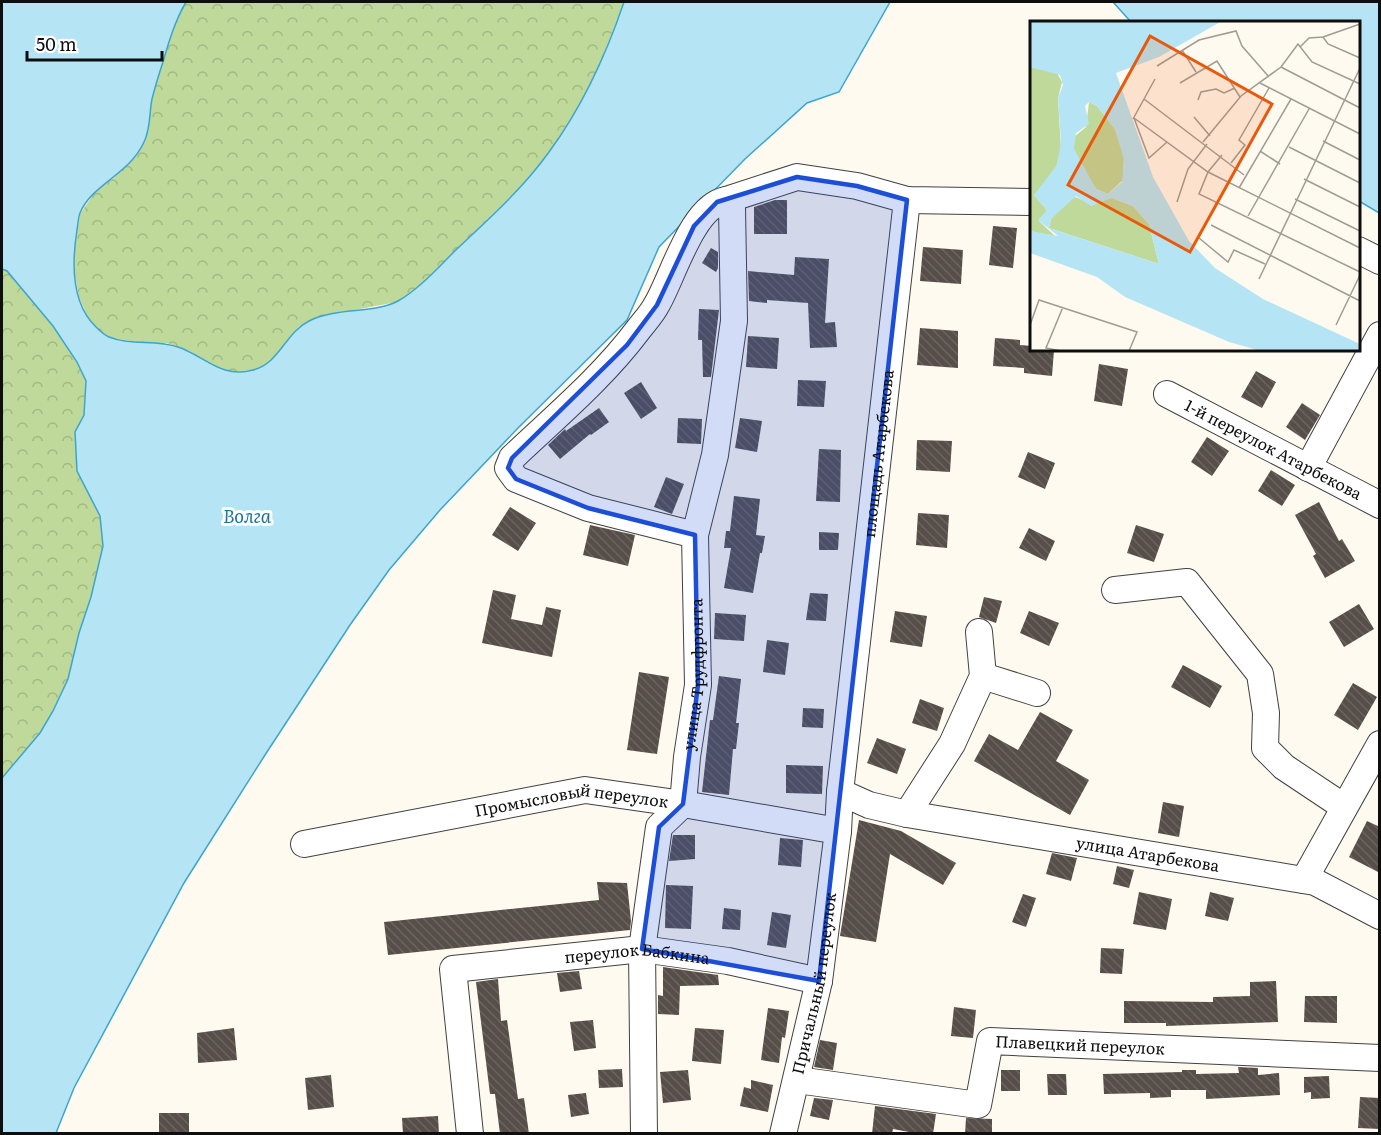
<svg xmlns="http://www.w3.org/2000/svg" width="1381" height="1135" font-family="Literata,serif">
	<defs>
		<pattern id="forest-crowns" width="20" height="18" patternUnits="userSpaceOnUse" patternTransform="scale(1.5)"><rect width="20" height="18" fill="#bed999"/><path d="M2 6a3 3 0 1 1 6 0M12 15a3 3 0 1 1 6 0" fill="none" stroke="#a2b983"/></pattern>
		<pattern id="building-back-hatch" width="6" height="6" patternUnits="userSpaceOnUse" patternTransform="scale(1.5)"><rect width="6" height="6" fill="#574e4a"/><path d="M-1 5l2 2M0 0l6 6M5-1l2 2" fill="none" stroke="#6a6360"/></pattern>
	</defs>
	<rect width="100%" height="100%" fill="#fffaef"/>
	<path fill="url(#forest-crowns)" d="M186,2H624L597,71L576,111L548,154L517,190L420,285L397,302L317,317L299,326L269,364L252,370L231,372L210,365L190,351L167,343H143L106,337L89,320L79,297L74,271L75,245L80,214L97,189L114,178L148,133L152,98L169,39Z
		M2,269L7,271L53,326L77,362L86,382L84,415L75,432L77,470L100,516L103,546L91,597L79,633L68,679L53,711L40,733L2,778Z"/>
	<path fill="#b5e5f5" stroke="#3da5cb" stroke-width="1.5" d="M2,2H186C175,21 169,41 163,62C159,74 155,87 152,99C149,113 151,128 144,142C129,175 92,184 80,213C78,218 78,225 77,230C72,261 71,303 96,327C100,331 104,335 109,337C131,346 156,339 178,347C205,356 221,379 253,370C280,363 285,333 309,321C336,307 374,314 398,301C421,288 440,265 459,247C491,217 524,187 549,152C583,106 606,55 624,2H890L839,92L807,103L745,159L659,247L627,320L518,428L440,510L389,570L350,625L265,755L184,883L74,1088L56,1133H2V778L40,733L53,711L68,679L79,633L91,597L103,546L100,516L77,471L75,432L84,415L86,381L77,362L53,326L7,271L2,269Z
		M1113,2H1379V213L1359,201L1358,22H1131Z"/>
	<path fill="url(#building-back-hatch)" d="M775,200H787V234H754V207Z
		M993,226L1017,228L1013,268L989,265Z
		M923,247L963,250L961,284L920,281Z
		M711,248L718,252V268L716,272L702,263Z
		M795,257L829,259L825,323L835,322L837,347L810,348L808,303L767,300V303L749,301L748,271L794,275Z
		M699,309L719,310L711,377H703L702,340H698Z
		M920,328L958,331V368L917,365Z
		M748,336L779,338L777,369L746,367Z
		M995,338L1020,340V345L1032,346V350H1054L1052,376L1024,373V368L993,366Z
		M1099,364L1128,369L1122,406L1094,401Z
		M1256,371L1276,382L1262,408L1241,397Z
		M798,380L826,381L824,407L797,406Z
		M641,382L657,408L641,419L624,393Z
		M1302,403L1320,415L1305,440L1286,427Z
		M599,408L609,422L591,435L590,434L560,459L548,445L565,429L566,431Z
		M678,418L702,419L701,444L677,443Z
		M740,418L762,421L757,452L735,448Z
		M1207,437L1229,451L1212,476L1191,462Z
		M917,440L952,441L950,472L916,470Z
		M819,449L841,450L840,502L816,501Z
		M1028,452L1055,463L1045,489L1018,477Z
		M1271,470L1295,485L1282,506L1258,491Z
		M666,477L684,484L672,514L654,507Z
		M734,496L760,499L756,535L765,536L762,553H760L753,593L724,588L731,548H724L726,531H730Z
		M1319,502L1339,541L1342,539L1355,561L1325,578L1313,556L1316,554L1295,515Z
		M510,507L536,523L518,551L492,535Z
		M918,513L949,515L947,548L916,545Z
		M590,525L635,535L628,566L583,555Z
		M1136,525L1164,534L1154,562L1127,553Z
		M1029,528L1055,541L1046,561L1019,548Z
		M819,532L839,533L838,550H819Z
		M493,590L516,595L511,619L542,625L546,607L561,610L552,657L482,643Z
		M810,593L828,594L826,621L806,620Z
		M984,597L1002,601L996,623L979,617Z
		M1359,604L1374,629L1344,647L1329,622Z
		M895,611L927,616L922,647L890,642Z
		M1029,611L1059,623L1049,646L1020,633Z
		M715,613L746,615L744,641L714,639Z
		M767,640L789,643L785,675L763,672Z
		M1183,665L1222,686L1210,708L1171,687Z
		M639,672L669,677L657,754L627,750Z
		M719,676L741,679L736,723H739L736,749H733L729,795L702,792L710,720H713Z
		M1353,683L1377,697L1358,730L1334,715Z
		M920,699L944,708L937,731L912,723Z
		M803,708L824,709L823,728L802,727Z
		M1040,712L1073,730L1056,761L1089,780L1070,815L974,761L989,734L1018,750Z
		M877,738L906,749L897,774L867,763Z
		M786,765L823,766L822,794L786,793Z
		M1163,802L1184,806L1179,837L1158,833Z
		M859,820L901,831L956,863L943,885L890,854L876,942L840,936Z
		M1367,821L1380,827V873L1349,857Z
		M673,835H695V859L669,861Z
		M780,838L803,840L801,867L778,865Z
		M1052,853L1077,858L1071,881L1046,874Z
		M1117,866L1134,870L1129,888L1113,884Z
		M597,882L627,883L631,921L630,930L388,955L384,922L599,900Z
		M666,885L693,886L691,929L665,928Z
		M1139,892L1172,899L1166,930L1133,924Z
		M1210,892L1234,898L1228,921L1205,916Z
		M1023,894L1036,898L1026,927L1012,922Z
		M724,908L741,910L740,930L722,929Z
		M772,912L791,915L786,948L767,945Z
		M1101,948L1124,949L1122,974L1100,973Z
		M663,967L718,975L719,985L680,986L679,1015L658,1014V995L663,996Z
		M579,971L582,989L560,992L557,973Z
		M498,979L501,1021L507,1020L518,1099L524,1098L529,1134H500L495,1094H490L476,982Z
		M1276,981L1278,1022L1166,1026V1023H1124V1001L1213,1002V997L1250,996V982Z
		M1305,996H1337V1023L1304,1022Z
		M954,1007L976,1010L973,1038L951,1036Z
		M768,1008L789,1011L785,1038L782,1037L779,1063L761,1060Z
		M593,1020L596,1048L574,1051L570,1022Z
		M234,1028L237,1060L198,1063L197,1033Z
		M695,1028L724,1030L721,1064L692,1061Z
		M820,1040L837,1043L833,1070L814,1067Z
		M1238,1067L1258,1068V1075L1279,1073L1280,1095L1206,1099V1090H1171V1097L1150,1098V1093L1104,1094L1103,1074L1182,1072V1070H1196V1074L1239,1073Z
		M622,1069L623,1087L599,1088L598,1070Z
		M688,1070L691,1100L663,1103L660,1072Z
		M1001,1070H1020V1091H1001Z
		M1047,1074H1066L1067,1095H1048Z
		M331,1075L334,1107L308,1110L305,1078Z
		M1329,1076L1330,1098L1311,1099V1092L1304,1093V1077Z
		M751,1080L773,1085L768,1112L740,1106L744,1087L751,1089Z
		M586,1093L589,1114L571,1117L568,1095Z
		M1360,1097L1380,1098V1129L1358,1128Z
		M814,1098L833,1100L829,1120L810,1116Z
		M875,1106L936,1114L933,1134H920L893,1129L892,1134H872Z
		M159,1113H189V1134H159Z
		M438,1116L439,1134H403L402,1118Z
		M966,1118L992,1119V1134H965Z"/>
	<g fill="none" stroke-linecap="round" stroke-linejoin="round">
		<defs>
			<g id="minor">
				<path d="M726,200L797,177L857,186L907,200L1032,202"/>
				<path d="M1358,250L1380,261"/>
				<path id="s1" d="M1167,394L1380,505"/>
				<path d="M1308,468L1380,335"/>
				<path d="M1115,590L1187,582L1260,674L1266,713L1265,748L1284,767L1344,807"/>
				<path d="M983,676L1037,693"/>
				<path id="s2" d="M840,792L869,805L907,814L1315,882L1380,916"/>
				<path d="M907,814L952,744L983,676L979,632"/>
				<path id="s3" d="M304,844L585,790L683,804L838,831"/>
				<path d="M1304,880L1380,744"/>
				<path id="s4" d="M797,1080L978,1105L990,1041L1380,1058"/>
				<path id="s5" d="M470,1134L453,969L642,949L728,961L819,981"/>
				<path id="s6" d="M644,1134L642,949L659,827L683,804L687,757L698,685L695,535L715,455L734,321L732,207L726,200C692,206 673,277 657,304C652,314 644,322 638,330C602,378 555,417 512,458L508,468L516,479L588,508L695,535"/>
				<path id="s7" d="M783,1134L819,981L838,831L840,792L907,200"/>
			</g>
		</defs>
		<use href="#minor" stroke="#414141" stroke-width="28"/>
		<use href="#minor" stroke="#fff" stroke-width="26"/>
	</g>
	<path fill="#1d4ed8" fill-opacity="0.2" stroke="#1d4ed8" stroke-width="4.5" stroke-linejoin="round" d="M797,177L857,186L907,200L819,981L642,949L659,827L683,804L698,685L695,535L588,508L516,479L508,468L512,458L627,345L657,305L694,226L717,202Z"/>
	<g text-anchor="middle" stroke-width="6" stroke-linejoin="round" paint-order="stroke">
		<g font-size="16" fill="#0e0e0e" stroke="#fff">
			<text dy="6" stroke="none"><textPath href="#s1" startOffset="120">1-й переулок Атарбекова</textPath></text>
			<text dy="6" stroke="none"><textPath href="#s7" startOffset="688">площадь Атарбекова</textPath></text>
			<text dy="6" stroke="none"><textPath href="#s6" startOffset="472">улица Трудфронта</textPath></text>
			<text dy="6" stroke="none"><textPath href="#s3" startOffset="272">Промысловый переулок</textPath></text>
			<text dy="6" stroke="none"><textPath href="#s2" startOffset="315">улица Атарбекова</textPath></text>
			<text dy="6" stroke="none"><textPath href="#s5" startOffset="351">переулок Бабкина</textPath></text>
			<text dy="6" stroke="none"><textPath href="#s7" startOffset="154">Причальный переулок</textPath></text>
			<text dy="6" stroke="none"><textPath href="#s4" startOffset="338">Плавецкий переулок</textPath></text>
		</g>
		<g font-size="18" font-style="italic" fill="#19759f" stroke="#fff">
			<text x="247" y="523">Волга</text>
		</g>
	</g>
	<g transform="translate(1030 21)">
		<rect width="330" height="330" fill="#fffaef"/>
		<path d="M0,46L27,52L32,61L28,77L31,128L25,151L4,174L17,189L9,200L26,216L0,210ZM59,81L67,85L85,108L94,135L93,159L78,173L66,168L44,131V116L56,106ZM43,175L64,184L68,179L82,177L103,185L119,203L129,243L19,207L21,198Z" fill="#bed999"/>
		<path d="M0,0H192L129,36L86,52L123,156L159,220L185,247L233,278L330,323V330H231L199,321L95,276L67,256L0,232V210L28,215L8,199L17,189L4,174L27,144L31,121L28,77L33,64L30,54L0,46ZM59,81L67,85L85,108L94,139L92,161L78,173L66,168L44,128L46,112L59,103L55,85ZM46,175L61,185L82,177L103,185L119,203L129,243L19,207L21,198Z" fill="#b5e5f5" fill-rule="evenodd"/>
		<path fill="none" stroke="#9f9c95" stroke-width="1.5" d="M293,16L330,3M270,26L279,17L293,16L298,23L330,37M152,29L166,51M127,45L169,19L206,10L212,25L239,56M251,46L330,87M150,62L187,40L210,76M230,62L330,113M114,78L214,154M168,79L171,71L186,68L194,72L205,67M164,96L180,115M104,97L178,151L330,227M104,97L119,137L137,121M103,98L125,58M293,120L330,139M173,121L211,75L251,46L268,23L282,41L330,63M259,126L330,162M230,130L250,143M192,134L178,151L169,173L330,251M201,142L215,124L209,119L239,67M274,158L330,186M209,167L261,78M265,178L330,210M147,181L158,148L177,123M218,195L279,88M181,204L330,280M169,217L198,241L204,229L235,243M229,258L330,47M0,304L9,279L107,311L99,330M306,304L330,254M31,330L16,327L33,286"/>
		<path fill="#e8590c" fill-opacity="0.15" stroke="#e8590c" stroke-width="3" d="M120,15L242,83L160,231L38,164Z"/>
		<rect width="330" height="330" fill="none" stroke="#0e0e0e" stroke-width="3"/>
	</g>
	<rect width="1381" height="1135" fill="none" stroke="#0e0e0e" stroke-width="6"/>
	<path d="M27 51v9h135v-9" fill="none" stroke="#0e0e0e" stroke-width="3"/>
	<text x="36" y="51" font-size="18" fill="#0e0e0e" stroke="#ffffff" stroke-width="4.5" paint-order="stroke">50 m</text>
</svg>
